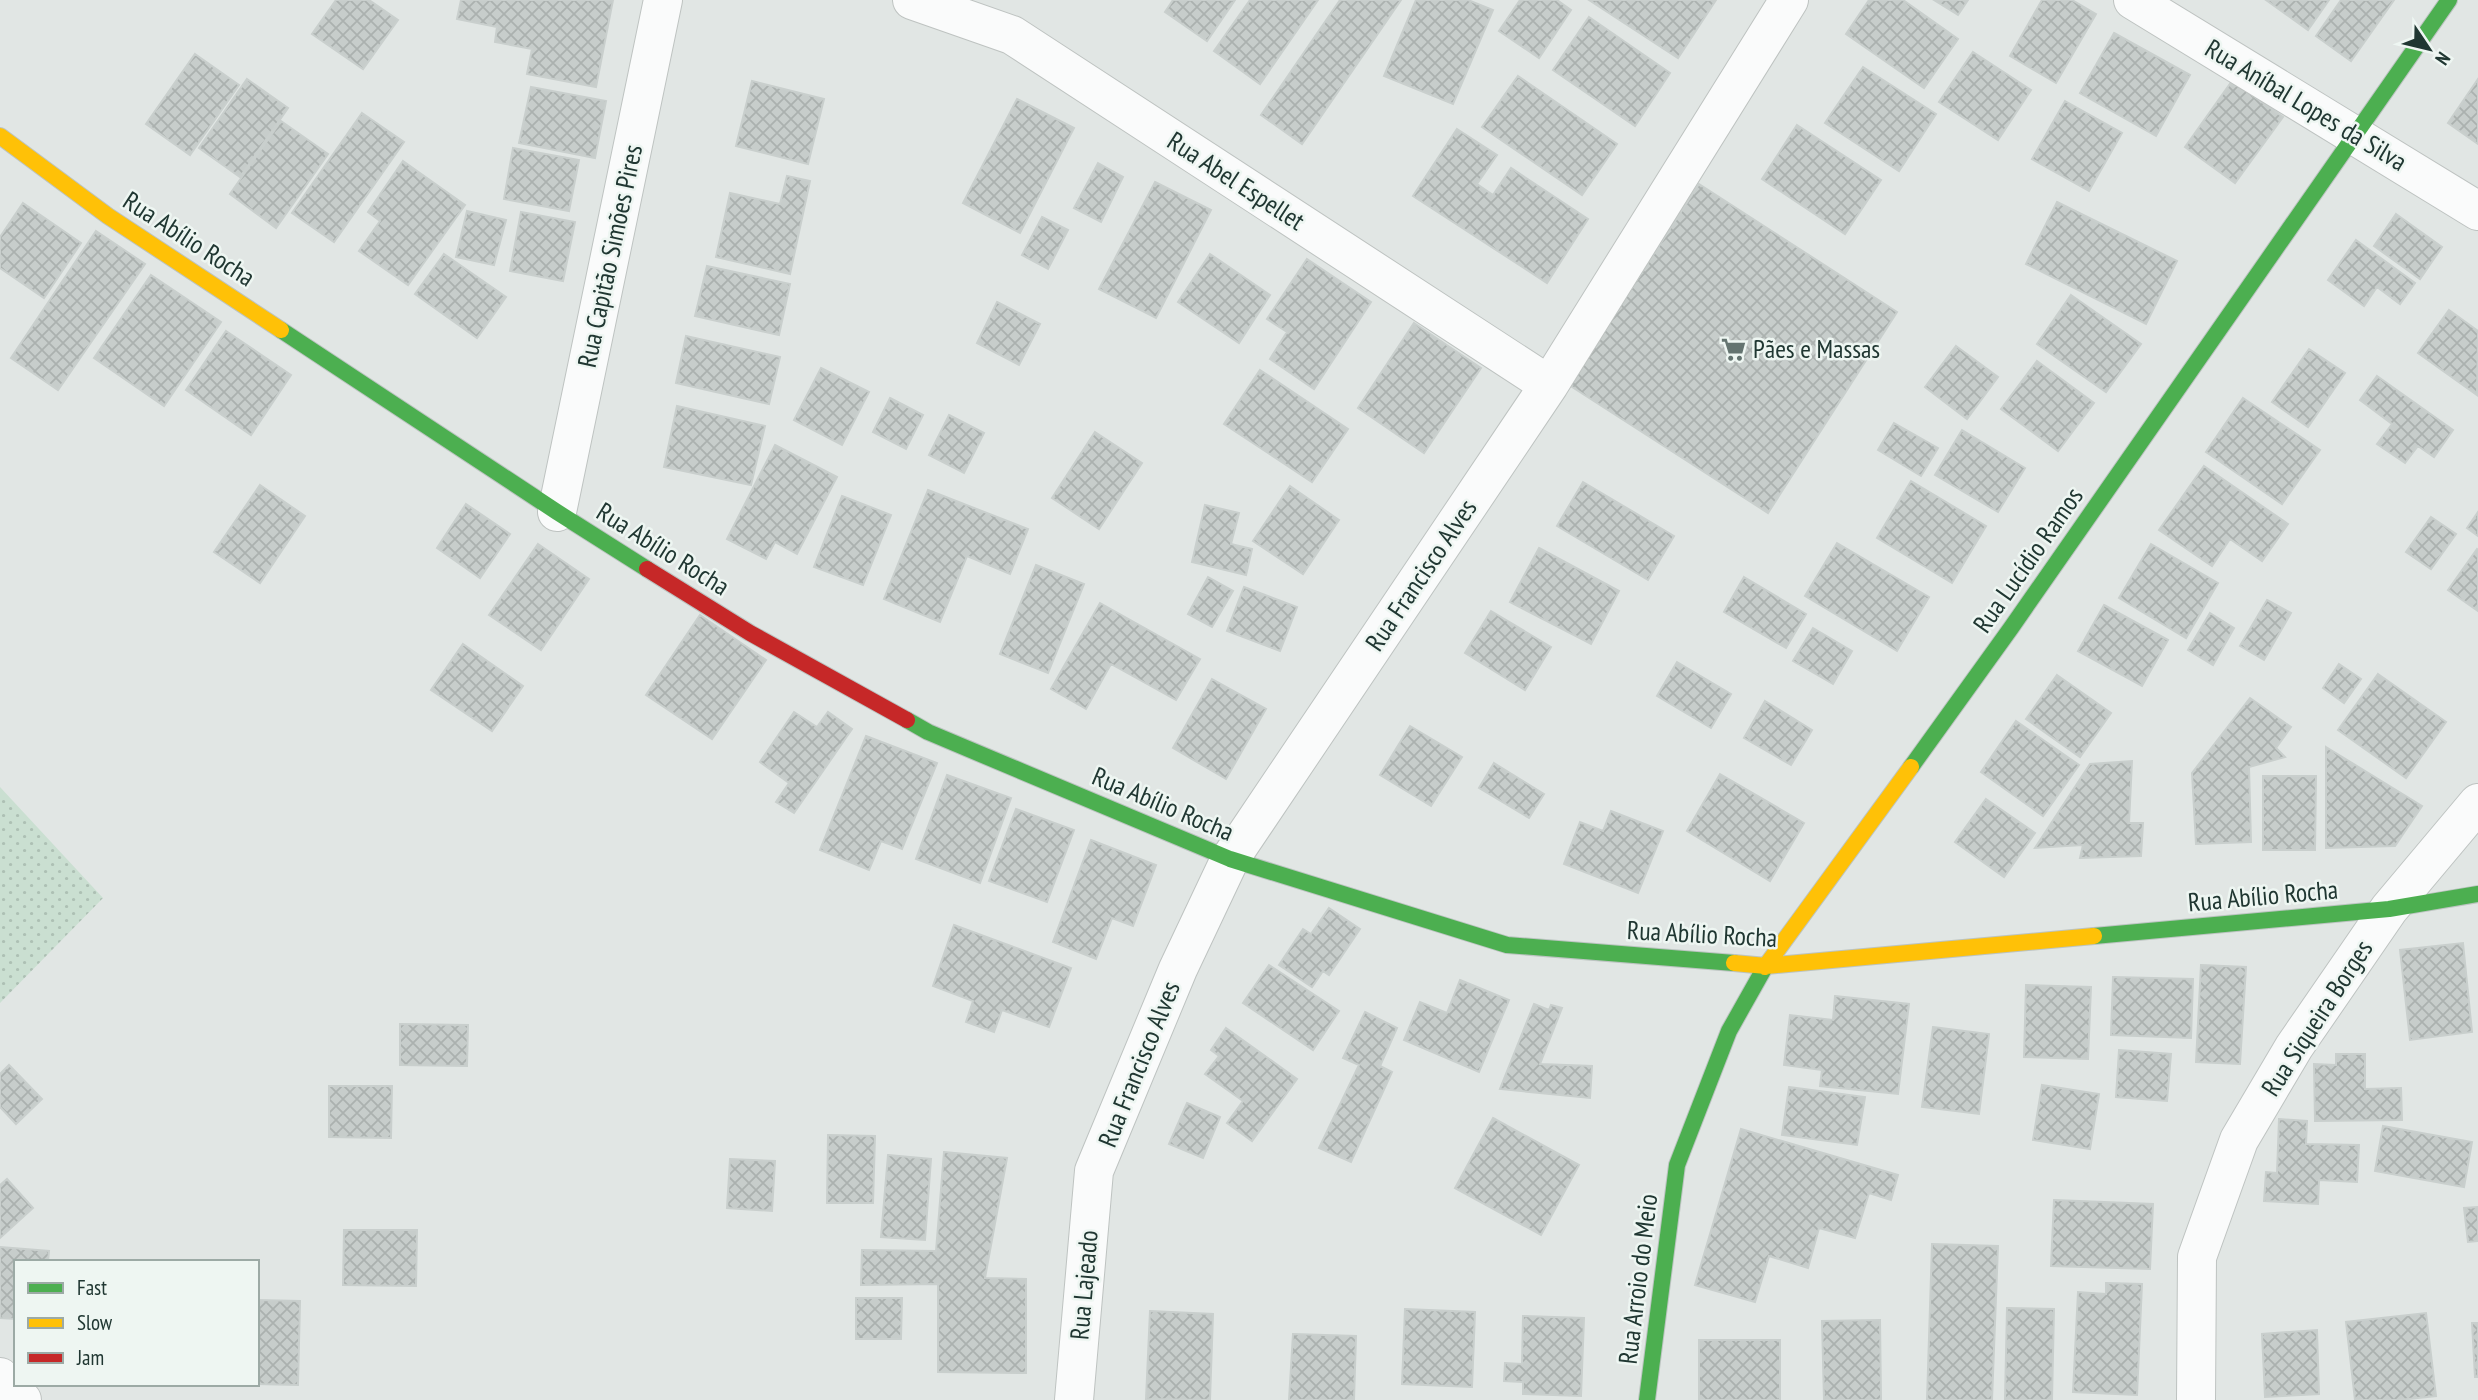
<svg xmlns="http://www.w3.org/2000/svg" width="2478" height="1400" font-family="'PT Sans Narrow',sans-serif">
	<defs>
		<pattern id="grass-dots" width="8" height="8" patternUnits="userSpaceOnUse" patternTransform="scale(1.75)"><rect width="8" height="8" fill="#cadfd1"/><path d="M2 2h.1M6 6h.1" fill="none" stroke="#adc0b4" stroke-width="1.8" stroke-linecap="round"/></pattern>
		<pattern id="building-cross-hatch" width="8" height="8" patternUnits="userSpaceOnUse" patternTransform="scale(1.75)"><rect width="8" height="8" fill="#c7cdcb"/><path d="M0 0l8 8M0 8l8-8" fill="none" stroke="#abb1af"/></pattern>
	</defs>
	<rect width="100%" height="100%" fill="#e1e6e4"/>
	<path fill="url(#grass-dots)" d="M0,787L103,898L0,1003Z"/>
	<path fill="url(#building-cross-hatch)" stroke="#c9cfcd" stroke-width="2" d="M336,0H369L398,20L363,69L312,34Z
		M461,0H613L596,87L527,74L532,49L495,42L497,27L457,19Z
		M1173,0H1235L1207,41L1165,12Z
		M1250,0H1318L1260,84L1214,51Z
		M1340,0H1401L1302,144L1261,115Z
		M1416,0H1468L1493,10L1453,104L1384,76Z
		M1520,0H1557L1571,10L1539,58L1499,31Z
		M1589,0H1716L1678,58Z
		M1869,0H1903L1958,39L1924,88L1846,34Z
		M1934,0H1968L1958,15Z
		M2042,0H2072L2096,14L2056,83L2010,56Z
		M2266,0H2329L2308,30Z
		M2341,0H2394L2351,61L2316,36Z
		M1589,17L1670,73L1635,126L1553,70Z
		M2114,33L2190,75L2156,136L2080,93Z
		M1973,52L2031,90L1998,140L1939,102Z
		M195,54L239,85L190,155L146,124Z
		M1863,67L1936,114L1899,171L1825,123Z
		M1518,76L1617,144L1582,195L1482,127Z
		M247,79L288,108L240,177L199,148Z
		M2478,79V144L2448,123Z
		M752,81L824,99L808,164L736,146Z
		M2232,81L2283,117L2235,183L2185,147Z
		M531,87L606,101L595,158L519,143Z
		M1017,99L1074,128L1020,233L963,203Z
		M2065,101L2122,133L2089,191L2032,159Z
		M362,113L404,142L334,242L292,213Z
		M281,121L328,154L276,228L230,194Z
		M1797,125L1881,180L1845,234L1762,179Z
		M1457,129L1497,155L1477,184L1493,195L1511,168L1588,219L1547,283L1413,196Z
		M513,148L579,160L569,211L504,199Z
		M403,161L465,205L408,285L359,251L380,221L368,212Z
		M1098,163L1123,177L1101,222L1074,208Z
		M787,176L810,181L790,274L716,257L730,193L780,204Z
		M1155,182L1211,210L1156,318L1099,289Z
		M1699,184L1897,312L1768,513L1569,385Z
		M2057,202L2177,261L2146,324L2026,264Z
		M23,203L81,243L44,298L0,268V237Z
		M467,211L506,220L494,265L456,257Z
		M521,212L575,222L563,281L510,271Z
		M2396,214L2442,247L2420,279L2374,246Z
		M1042,217L1068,230L1048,269L1022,255Z
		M96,231L145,264L58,390L11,358Z
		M2356,240L2415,283L2400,304L2377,287L2364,306L2328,280Z
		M444,254L506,297L477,338L415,294Z
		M1210,254L1270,295L1239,343L1178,302Z
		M1307,259L1371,302L1314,389L1270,359L1287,332L1267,319Z
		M707,266L790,284L779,335L695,316Z
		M151,275L221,322L164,406L94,358Z
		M2071,295L2141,344L2106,392L2037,344Z
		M997,302L1040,324L1019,365L977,343Z
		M2449,310L2478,331L2477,395L2418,353Z
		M1414,323L1481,368L1424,453L1358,408Z
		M226,331L291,375L251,435L186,390Z
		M686,336L780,357L769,404L676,383Z
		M1956,346L1998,377L1967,419L1925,387Z
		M2309,349L2345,373L2308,427L2272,402Z
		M2037,361L2094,403L2058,451L2001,409Z
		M821,368L869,392L842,445L794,420Z
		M1260,370L1348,429L1312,482L1224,424Z
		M2377,376L2453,430L2434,457L2418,446L2405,463L2377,444L2392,424L2360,400Z
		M890,398L923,415L906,449L873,432Z
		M2243,398L2320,450L2282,504L2206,452Z
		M677,406L765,426L751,485L664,467Z
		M949,415L984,433L964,473L929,455Z
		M1894,423L1938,448L1921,476L1878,450Z
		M1962,430L2025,468L1998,512L1935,475Z
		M1095,432L1142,463L1099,529L1052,498Z
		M775,445L837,477L797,554L775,542L766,559L727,539Z
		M2204,466L2288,524L2262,561L2230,539L2212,566L2159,530Z
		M1911,481L1986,526L1952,583L1877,538Z
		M1583,482L1674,536L1648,580L1557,526Z
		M260,485L305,516L260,583L214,552Z
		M1290,486L1339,520L1303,574L1253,541Z
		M928,490L1028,529L1010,574L967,556L940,622L884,599Z
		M842,496L891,515L863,585L814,567Z
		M466,504L510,534L480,578L437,548Z
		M1205,505L1239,513L1231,544L1252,549L1246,575L1192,562Z
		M2478,512V536L2467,528Z
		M2431,517L2456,534L2431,569L2406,552Z
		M1837,543L1929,597L1897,651L1805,596Z
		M538,544L589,579L541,650L489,615Z
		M2151,544L2218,583L2186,638L2119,598Z
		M1539,548L1619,591L1591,644L1510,602Z
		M2477,549L2478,550V611L2448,590Z
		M1036,565L1084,584L1048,673L1000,654Z
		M1208,577L1233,591L1212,627L1188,614Z
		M1744,577L1806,614L1786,648L1724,612Z
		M1244,587L1297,607L1280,651L1227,631Z
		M2267,600L2291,613L2264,660L2240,646Z
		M1100,603L1200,659L1176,700L1111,664L1086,709L1051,689Z
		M2104,605L2168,640L2142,686L2078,651Z
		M1491,611L1551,647L1525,690L1465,653Z
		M2210,613L2234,628L2213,665L2188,650Z
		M700,615L766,660L712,739L646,695Z
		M1813,628L1852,651L1833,684L1793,661Z
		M463,644L523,686L492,731L431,690Z
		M1677,662L1731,694L1711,728L1657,696Z
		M2339,664L2361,679L2344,703L2323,688Z
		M2378,674L2446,722L2406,778L2338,730Z
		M2057,675L2111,713L2080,757L2026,719Z
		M1212,679L1266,709L1226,779L1173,748Z
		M2250,698L2291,727L2276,748L2285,757L2249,767L2251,842L2196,844L2192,773Z
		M1765,701L1812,730L1791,765L1744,738Z
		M794,712L817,727L828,712L852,729L794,813L776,802L789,783L760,762Z
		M2016,721L2079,765L2043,816L1981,772Z
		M1410,726L1462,757L1431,806L1380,775Z
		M866,736L937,763L902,849L881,841L869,870L820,850Z
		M2326,747L2422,806L2395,846L2326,848Z
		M2132,761L2129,823H2143L2141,856L2080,858L2083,845L2035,848L2090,764Z
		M1494,763L1544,794L1529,818L1479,788Z
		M1720,774L1804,823L1770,881L1687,831Z
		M947,775L1011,798L980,883L916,859Z
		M2263,776H2316L2315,850H2263Z
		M1986,799L2035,833L2004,877L1955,842Z
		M1016,809L1074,830L1047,902L989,881Z
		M1611,811L1663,831L1638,893L1564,864L1580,822L1603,831Z
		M1091,840L1156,865L1133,926L1112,918L1096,959L1053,942Z
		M1329,908L1360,929L1329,975L1323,971L1312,987L1279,965L1303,929L1311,934Z
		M954,925L1071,968L1049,1027L1002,1010L994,1032L966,1022L973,1001L933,986Z
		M2463,943L2472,1032L2410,1040L2400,950Z
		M1269,965L1339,1011L1313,1050L1243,1003Z
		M2201,965L2246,967L2240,1064L2196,1062Z
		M2113,977L2193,979L2191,1038L2111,1035Z
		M1460,980L1509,1000L1479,1072L1404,1040L1420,1002L1447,1013Z
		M2026,985L2091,987L2088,1059L2024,1057Z
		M1835,996L1909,1004L1898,1094L1820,1086L1822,1070L1784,1065L1790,1015L1833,1020Z
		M1534,1004L1549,1010L1551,1005L1562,1008L1540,1064L1592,1066L1590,1098L1500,1089Z
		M1365,1012L1397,1028L1380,1066L1392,1072L1351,1162L1319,1148L1359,1065L1343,1058Z
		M400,1024L468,1025L467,1066L400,1065Z
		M1933,1027L1989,1034L1979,1114L1922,1107Z
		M1226,1028L1297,1079L1252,1141L1227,1123L1243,1101L1205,1074L1219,1056L1211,1050Z
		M2119,1050L2171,1054L2167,1101L2116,1097Z
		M2336,1054H2365V1089L2401,1088L2402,1120L2315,1121L2314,1064L2336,1065Z
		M9,1065L42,1099L16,1124L0,1107V1074Z
		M2042,1085L2099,1094L2090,1149L2033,1140Z
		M329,1086H392L391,1138L329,1137Z
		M1789,1087L1865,1097L1857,1145L1782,1135Z
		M1187,1103L1220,1117L1203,1158L1169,1144Z
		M1493,1118L1579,1165L1541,1235L1455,1188Z
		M2279,1119L2307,1121L2306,1144L2359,1145L2357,1182L2319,1180L2318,1204L2264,1201L2266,1172L2277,1173Z
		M2383,1126L2472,1142L2464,1187L2375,1171Z
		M1741,1129L1898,1175L1891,1200L1869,1193L1855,1238L1819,1228L1808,1268L1769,1256L1755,1302L1695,1285Z
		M828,1135L875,1136L873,1203H827Z
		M944,1152L1007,1158L985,1278L1026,1279V1373L938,1372V1284L861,1285L862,1250L936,1251Z
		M888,1155L931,1159L925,1240L881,1237Z
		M730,1159L775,1161L772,1211L727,1208Z
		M7,1179L33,1208L0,1238V1185Z
		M2054,1200L2153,1204L2150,1269L2051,1266Z
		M2478,1207V1241L2468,1242L2464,1208Z
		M344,1230H417L416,1286L343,1285Z
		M1932,1244L1998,1246L1992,1400H1927Z
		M0,1247L49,1251L48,1262H16V1319L0,1318Z
		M2106,1283L2142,1284L2137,1395L2073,1392L2078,1292L2106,1294Z
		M856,1298H902L901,1339H856Z
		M257,1300L300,1301L298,1385L257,1384Z
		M2007,1308L2054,1309L2052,1400H2005Z
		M1405,1309L1475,1312L1472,1387L1402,1384Z
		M1150,1311L1213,1314L1210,1400L1146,1399Z
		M2426,1313L2436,1396L2399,1400H2355L2346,1322Z
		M1523,1316L1584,1318L1581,1396L1523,1394V1382L1504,1381L1505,1363L1522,1364Z
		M1880,1320L1881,1400H1824L1822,1321Z
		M2472,1323H2478V1377H2475Z
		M2317,1330L2319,1394L2265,1397L2262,1334Z
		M1293,1334L1356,1336L1354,1400H1289Z
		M1699,1340H1780V1400H1699Z"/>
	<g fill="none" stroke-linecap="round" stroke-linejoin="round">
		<defs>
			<path id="street" d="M912,0L1012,35L1549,385
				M2133,0L2478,211
				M557,512L663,0
				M0,1377L22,1400
				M1074,1400L1094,1171L1178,969L1230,859L1549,385L1789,0
				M2196,1400L2197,1257L2239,1140L2294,1047L2389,909L2478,803"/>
			<path id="fast" d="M281,330L557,512L647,569
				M907,720L928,732L1230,859L1507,945L1734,963
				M1911,767L2011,628L2449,0
				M2094,936L2389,909L2478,894
				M1647,1400L1677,1165L1729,1031L1765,967"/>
			<path id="slow" d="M0,136L108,216L281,330
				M1734,963L1766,966L2094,936
				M1765,967L1911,767"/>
			<path id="jam" d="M647,569L750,633L907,720"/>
		</defs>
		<use href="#street" stroke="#bec3c1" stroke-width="40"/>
		<use href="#fast" stroke="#bcc4c1" stroke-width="18"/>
		<use href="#slow" stroke="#bcc4c1" stroke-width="18"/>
		<use href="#jam" stroke="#bcc4c1" stroke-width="18"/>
		<use href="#street" stroke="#fafbfb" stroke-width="38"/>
		<use href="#fast" stroke="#4caf50" stroke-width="16"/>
		<use href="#slow" stroke="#ffc107" stroke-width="16"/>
		<use href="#jam" stroke="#c62828" stroke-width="16"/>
	</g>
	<defs>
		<symbol id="supermarket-bare" viewBox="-9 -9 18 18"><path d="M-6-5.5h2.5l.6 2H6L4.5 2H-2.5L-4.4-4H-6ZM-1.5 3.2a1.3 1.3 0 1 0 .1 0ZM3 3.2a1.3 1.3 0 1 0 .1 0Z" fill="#647470" stroke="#eef6f2" stroke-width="2.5" paint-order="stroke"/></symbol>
	</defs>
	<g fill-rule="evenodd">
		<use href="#supermarket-bare" x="1716" y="332" width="35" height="35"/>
	</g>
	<g text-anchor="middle" stroke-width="5" stroke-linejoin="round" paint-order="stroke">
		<g font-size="26" fill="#203732" stroke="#eef6f2">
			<text transform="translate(2306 105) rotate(31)" y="9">Rua Aníbal Lopes da Silva</text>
			<text transform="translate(1236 181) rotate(33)" y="9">Rua Abel Espellet</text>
			<text transform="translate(189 239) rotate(33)" y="9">Rua Abílio Rocha</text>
			<text transform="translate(610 256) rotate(-78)" y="9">Rua Capitão Simões Pires</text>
			<text transform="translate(663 549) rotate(32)" y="9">Rua Abílio Rocha</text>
			<text transform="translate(2028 560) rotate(-55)" y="9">Rua Lucídio Ramos</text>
			<text transform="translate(1421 575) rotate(-56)" y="9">Rua Francisco Alves</text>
			<text transform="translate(1163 804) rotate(23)" y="9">Rua Abílio Rocha</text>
			<text transform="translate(2263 896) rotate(-5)" y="9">Rua Abílio Rocha</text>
			<text transform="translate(1702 934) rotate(3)" y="9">Rua Abílio Rocha</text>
			<text transform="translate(2317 1018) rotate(-57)" y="9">Rua Siqueira Borges</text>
			<text transform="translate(1139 1064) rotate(-68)" y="9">Rua Francisco Alves</text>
			<text transform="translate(1638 1279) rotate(-83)" y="9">Rua Arroio do Meio</text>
			<text transform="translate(1084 1285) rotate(-85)" y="9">Rua Lajeado</text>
		</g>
		<g font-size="26" fill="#203732" stroke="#eef6f2" text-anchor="start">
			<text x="1753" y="358">Pães e Massas</text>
		</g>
	</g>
	<rect x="14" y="1260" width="245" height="126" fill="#eef6f2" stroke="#9caaa5" stroke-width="2"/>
	<rect x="28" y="1283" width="35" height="10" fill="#4caf50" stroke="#9caaa5" stroke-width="2"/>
	<text x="77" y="1295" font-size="21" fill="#203732">Fast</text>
	<rect x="28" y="1318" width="35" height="10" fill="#ffc107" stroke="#9caaa5" stroke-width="2"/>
	<text x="77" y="1330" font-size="21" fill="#203732">Slow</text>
	<rect x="28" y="1353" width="35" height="10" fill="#c62828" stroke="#9caaa5" stroke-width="2"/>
	<text x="77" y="1365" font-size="21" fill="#203732">Jam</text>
	<g transform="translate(2429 49) rotate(125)" stroke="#eef6f2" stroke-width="5" paint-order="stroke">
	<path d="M0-5L12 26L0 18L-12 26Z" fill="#203732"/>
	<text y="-10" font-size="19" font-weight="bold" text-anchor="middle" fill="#203732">N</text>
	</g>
</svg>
